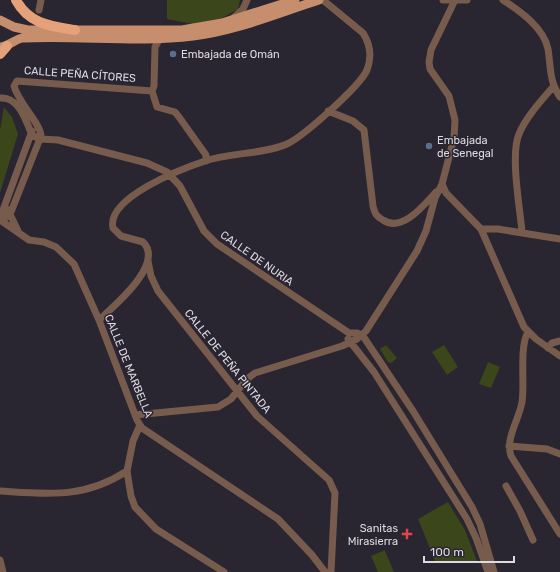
<svg xmlns="http://www.w3.org/2000/svg" width="560" height="572" font-family="Rubik,sans-serif">
	<rect width="100%" height="100%" fill="#292531"/>
	<path fill="#3c461b" d="M167,0H240L238,9L222,18L193,24L167,19Z
		M4,107L12,117L18,134L0,193V130Z
		M386,345L397,358L391,363L388,362L380,349Z
		M444,345L458,367L447,375L432,352Z
		M488,362L500,367L491,388L479,384Z
		M448,502L465,530L477,561L436,563L418,519Z
		M385,550V551L394,572H378L371,556Z"/>
	<g fill="none" stroke-linecap="round" stroke-linejoin="round">
		<path stroke="#775b4c" stroke-width="7" d="M443,0H467
			M455,0L431,50L429,62L430,69L449,96L455,120L454,138L442,184L446,193L481,229L524,327L536,339L560,356
			M503,0C520,11 544,28 548,49C551,67 549,81 560,97
			M39,10L41,0
			M233,18L243,9L247,0
			M160,38L155,47L154,86L152,91L157,107L175,112L179,117L206,155V161
			M0,98C19,96 26,121 32,135L40,139L58,140L147,163L167,172L180,186L204,231L217,244L349,333H357L363,336L413,411L472,507L480,524L494,572
			M328,111L353,121L364,130L373,206C375,214 376,216 383,220C402,233 424,205 436,192
			M8,210L19,233
			M0,220L29,240L44,242L56,247L74,264L99,320L137,420L142,428L278,519L312,555L325,572
			M2,221L11,212L41,136C41,124 18,102 14,86L17,81L152,91
			M2,221L3,210L32,131
			M481,229H498L560,239
			M522,232C520,208 510,155 519,134C526,117 541,101 553,87
			M148,261L151,276L158,291L257,416L329,480L335,493L331,572
			M99,320C114,306 165,264 143,242L121,236L113,228C106,198 181,169 205,161C231,152 261,155 287,144C304,136 360,86 367,70C372,57 370,44 363,33L323,0
			M528,332C519,347 525,384 522,402C519,420 505,438 511,456L560,534
			M348,339L374,372L467,519L476,538L488,572
			M548,348L552,343L560,341
			M135,415L218,407L231,399L247,379L255,373L342,346L357,339L366,331L417,251L426,231L435,198L442,184
			M140,425L133,441L127,471L131,496L135,507L156,529L224,572
			M509,446L547,449L560,454
			M506,486L520,511L533,540
			M0,491C48,494 84,499 127,471
			M0,560L3,572"/>
		<path stroke="#c68e6d" stroke-width="9" d="M0,20L14,27L28,30H182L222,23L295,0
			M1,47C9,46 14,40 22,38C79,35 137,43 193,36C236,31 278,13 319,0"/>
		<path stroke="#e5a27a" stroke-width="10" d="M16,0C29,24 50,26 75,30
			M0,54L7,46"/>
	</g>
	<g fill="#5c6f8a" stroke="#292531" stroke-width="1.5">
		<circle cx="173" cy="54" r="4"/>
		<circle cx="429" cy="146" r="4"/>
	</g>
	<path fill="#e0444e" stroke="#292531" stroke-width="1.5" d="M405 528h4v4h4v4h-4v4h-4v-4h-4v-4h4z"/>
	<g text-anchor="middle" stroke-width="3" stroke-linejoin="round" paint-order="stroke">
		<g font-size="11" fill="#dcdae2" stroke="#292531" text-anchor="start">
			<text x="181" y="58">Embajada de Omán</text>
			<text x="437" y="144">Embajada<tspan x="437" dy="13">de Senegal</tspan></text>
			<text x="398" y="532" text-anchor="end">Sanitas<tspan x="398" dy="13">Mirasierra</tspan></text>
		</g>
		<g font-size="11" fill="#dcdae2" stroke="#292531">
			<text transform="translate(80 74) rotate(4)" y="4">CALLE PEÑA CÍTORES</text>
			<text transform="translate(257 258) rotate(35)" y="4">CALLE DE NURIA</text>
			<text transform="translate(228 361) rotate(51)" y="4">CALLE DE PEÑA PINTADA</text>
			<text transform="translate(129 366) rotate(68)" y="4">CALLE DE MARBELLA</text>
		</g>
	</g>
	<path d="M424 556v6h90v-6" fill="none" stroke="#dcdae2" stroke-width="2"/>
	<text x="430" y="556" font-size="12" fill="#dcdae2" stroke="#292531" stroke-width="3" paint-order="stroke">100 m</text>
</svg>
